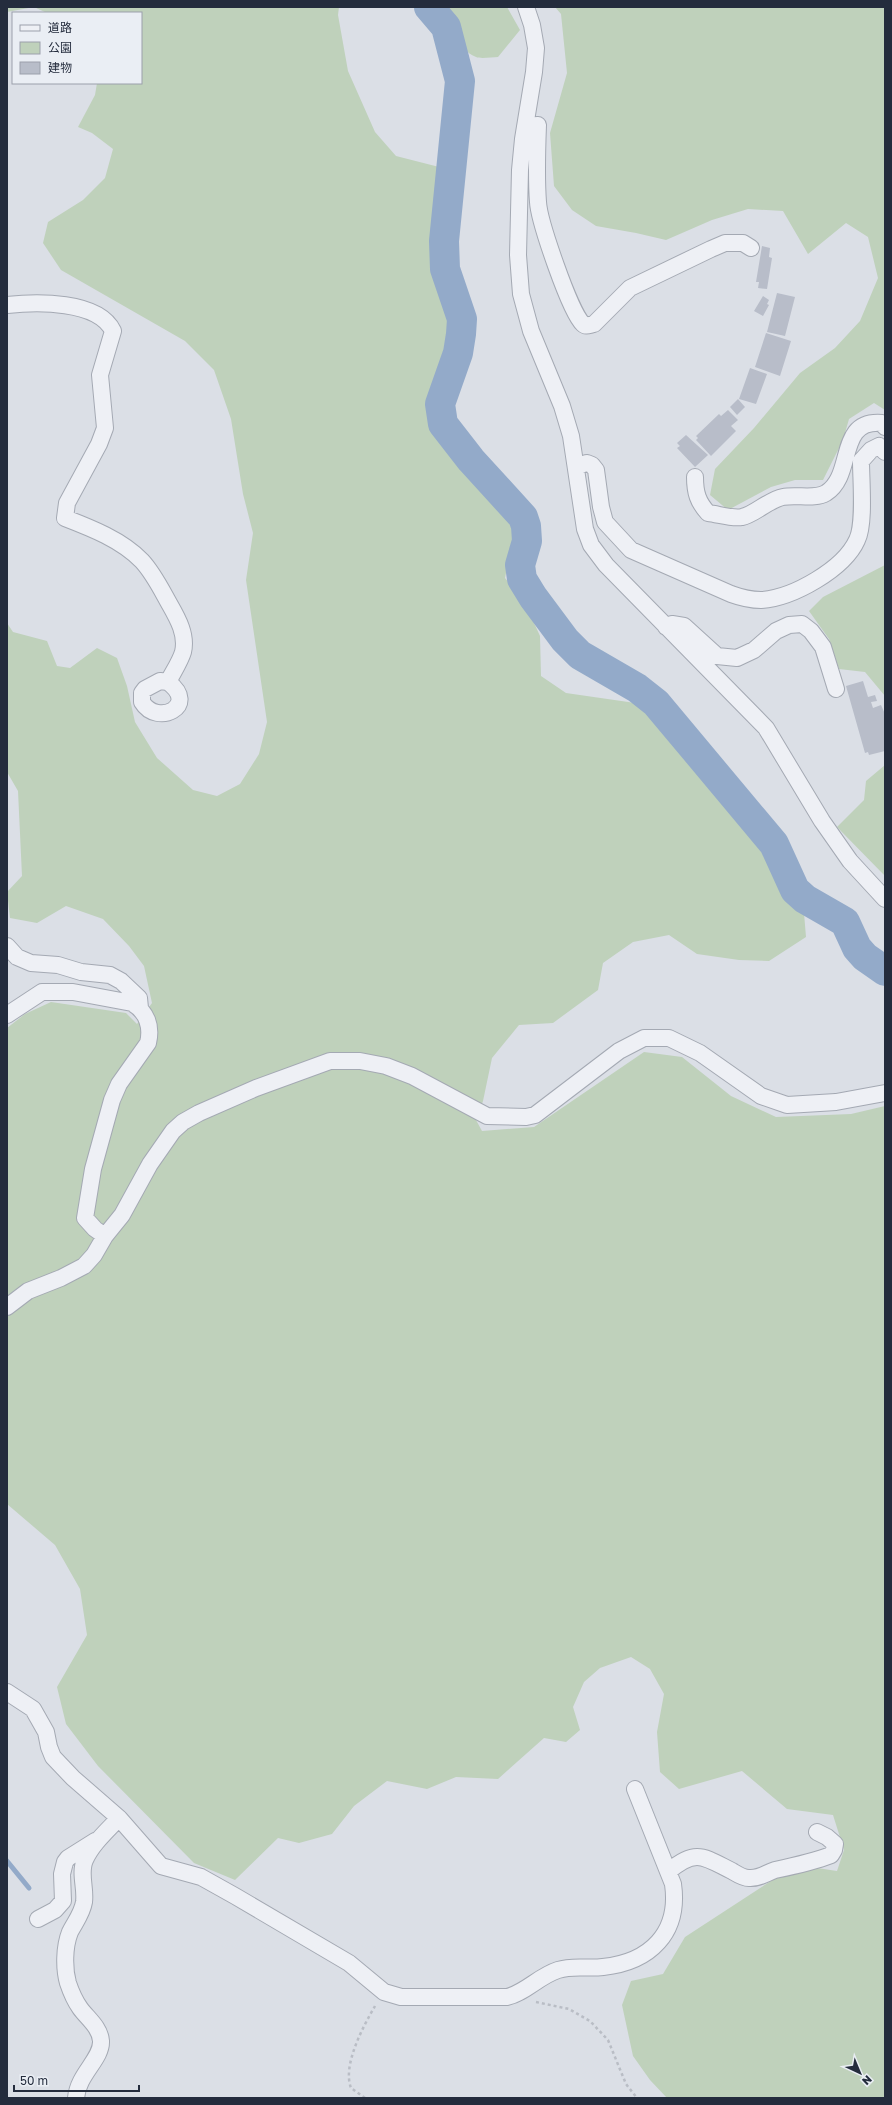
<svg xmlns="http://www.w3.org/2000/svg" width="892" height="2105" font-family="'Golos Text','Noto Sans JP',sans-serif">
	<rect width="100%" height="100%" fill="#dbdfe6"/>
	<path fill="#bfd1bb" d="M7,7H339L338,15L348,71L375,132L396,156L443,168L430,239L433,276L450,325L444,358L431,402L439,428L471,480L503,508L514,533L505,578L524,601L540,636L541,676L566,693L649,705L688,762L735,816L770,862L788,895L804,913L806,937L769,961L739,960L697,954L669,935L633,942L603,963L598,990L553,1023L519,1025L492,1058L483,1101L476,1120L482,1131L534,1127L644,1052L682,1057L731,1096L776,1117L851,1114L885,1106V2098H667L650,2080L633,2056L622,2005L631,1981L663,1974L685,1937L780,1875L817,1868L837,1871L844,1850L833,1815L787,1809L742,1771L679,1789L660,1772L657,1732L664,1694L650,1669L631,1657L600,1668L584,1682L573,1707L580,1730L566,1742L544,1738L498,1779L456,1777L427,1789L387,1781L354,1806L332,1834L299,1843L278,1838L235,1880L194,1863L98,1766L66,1724L57,1687L87,1635L80,1589L55,1545L7,1504V1028L25,1014L51,1002L126,1013L137,1024L152,1003L144,966L129,946L103,919L66,906L37,923L10,918L7,892L22,876L18,791L7,772V623L13,632L47,641L57,666L70,668L97,648L117,658L127,686L135,722L157,758L193,790L217,796L240,784L259,754L267,722L246,580L253,533L243,494L231,419L214,370L185,341L61,270L43,243L48,222L83,200L105,178L113,149L92,133L78,127L95,95L97,83H141V13H47L34,7L7,12Z
		M438,7H507L520,30L498,57C492,57 481,59 476,57C456,49 452,21 438,7Z
		M555,7H885V410L874,403L849,419L843,440L823,480H795L771,487L728,510L710,495L715,469L754,428L800,373L835,348L860,321L878,278L868,237L846,223L808,254L783,211L748,209L712,220L666,240L636,233L596,226L572,210L554,186L550,133L567,73L561,14Z
		M885,565V696L865,672L839,669L829,639L809,611L823,597Z
		M885,765V876L837,827L864,800L866,781Z"/>
	<g fill="none" stroke-linecap="round" stroke-linejoin="round">
		<path stroke="#93aac9" stroke-width="5" d="M7,1861L29,1888"/>
		<path stroke="#93aac9" stroke-width="30" d="M429,7L446,27L460,81L444,241L445,269L462,319L461,334L458,353L440,404L443,424L471,460L523,517L526,526L527,541L520,565L522,579L533,597L565,640L580,655L637,688L656,703L774,844L795,890L805,899L845,922L857,948L865,957L885,971"/>
	</g>
	<path fill="#b8bdc9" d="M762,246L770,248L769,257L772,258L767,289L758,288L759,282H756Z
		M777,293L795,297L785,336L767,332Z
		M763,296L769,300L767,304L769,305L763,316L754,311Z
		M766,333L791,341L780,376L755,367Z
		M750,368L767,374L756,404L739,399Z
		M738,399L745,407L737,415L730,407Z
		M728,410L738,420L731,426L736,431L711,456L696,440L698,438L696,436L719,414L721,416Z
		M686,435L708,455L695,467L677,448L680,446L677,443Z
		M863,681L868,697L875,695L877,701L871,702L873,708L881,705L885,714V751L869,755L868,752L865,753L846,686Z"/>
	<g fill="none" stroke-linecap="round" stroke-linejoin="round">
		<defs>
			<path id="minor" d="M526,7L532,25L536,48L534,72L523,139L520,170L518,255L521,294L531,331L562,406L571,436L585,529L591,545L606,565L766,728L822,821L850,861L885,899
				M525,126L538,125C537,151 536,176 538,202C539,221 570,312 583,324C586,327 589,325 594,324L630,288L711,249L725,243H743L751,248
				M7,305C36,302 98,300 113,331L100,375L105,428L99,444L67,503L65,518C91,528 122,540 142,561C154,574 162,591 170,605C178,619 187,635 183,652C180,662 173,672 168,682
				M576,466L587,463L592,465L596,470L601,507L605,522L631,550L731,594C742,598 750,600 761,600C793,598 844,569 857,540C865,524 861,481 861,461L871,450L879,446L885,452
				M695,477C695,493 698,502 708,513C718,514 732,519 742,517C754,515 768,500 783,497C797,494 814,500 826,493C855,475 836,419 882,423L885,427
				M666,627L672,624L684,626L717,656L737,658L754,650L776,631L789,625L802,624L811,631L823,647L836,689
				M160,681L168,682C200,706 157,727 142,702V693L145,689Z
				M7,946L17,957L31,963L58,965L81,972L110,975L121,981L139,998L140,1008
				M7,1015L42,992H73L132,1003C147,1012 152,1026 148,1043L119,1084L112,1100L93,1169L85,1218L95,1229L105,1236
				M7,1307L28,1291L61,1278L84,1266L94,1255L105,1236L122,1215L150,1164L173,1131L183,1122L199,1113L256,1088L330,1061H360L386,1066L412,1076L487,1116L526,1117L535,1115L619,1051L644,1038H669L700,1053L761,1096L787,1105L836,1102L885,1093
				M7,1692L33,1709L46,1732L49,1747L53,1757L73,1778L119,1818L161,1866L201,1877L235,1896L349,1963L384,1992L401,1997H507C525,1993 539,1976 558,1970C573,1965 587,1969 603,1967C650,1962 680,1933 673,1884L635,1789
				M669,1871C696,1848 704,1857 732,1871C737,1874 743,1878 749,1878C759,1879 766,1873 775,1870C794,1866 813,1862 831,1855L834,1850L835,1844L827,1837L817,1832
				M38,1919L55,1910L63,1901L62,1874L65,1862L68,1858L95,1841
				M76,2098C78,2074 102,2059 101,2041C100,2027 87,2018 80,2008C75,2001 71,1992 68,1983C64,1969 64,1947 70,1932C75,1922 82,1914 84,1902C86,1888 79,1873 85,1860C92,1844 107,1831 119,1818"/>
		</defs>
		<use href="#minor" stroke="#a4a9b3" stroke-width="18"/>
		<path stroke="#b9bdc5" stroke-width="2.5" stroke-dasharray="3 3" stroke-linecap="butt" d="M536,2002L569,2009L590,2021L608,2040L626,2084L637,2098
			M365,2098L351,2088C342,2065 364,2025 375,2006"/>
		<use href="#minor" stroke="#eef0f5" stroke-width="16"/>
	</g>
	<rect width="892" height="2105" fill="none" stroke="#242c3d" stroke-width="16"/>
	<rect x="12" y="12" width="130" height="72" fill="#eaeef4" stroke="#9ba0ab"/>
	<rect x="20" y="25" width="20" height="6" fill="#eef0f5" stroke="#9ba0ab"/>
	<text x="48" y="32" font-size="12" fill="#242c3d">道路</text>
	<rect x="20" y="42" width="20" height="12" fill="#bfd1bb" stroke="#9ba0ab"/>
	<text x="48" y="52" font-size="12" fill="#242c3d">公園</text>
	<rect x="20" y="62" width="20" height="12" fill="#b8bdc9" stroke="#9ba0ab"/>
	<text x="48" y="72" font-size="12" fill="#242c3d">建物</text>
	<g transform="translate(860 2073) rotate(136)" stroke="#eaeef4" stroke-width="3" paint-order="stroke">
	<path d="M0-3L7 15L0 10L-7 15Z" fill="#242c3d"/>
	<text y="-6" font-size="11" font-weight="bold" text-anchor="middle" fill="#242c3d">N</text>
	</g>
	<path d="M14 2085v6h125v-6" fill="none" stroke="#242c3d" stroke-width="2"/>
	<text x="20" y="2085" font-size="12" fill="#242c3d" stroke="#eaeef4" stroke-width="3" paint-order="stroke">50 m</text>
</svg>
